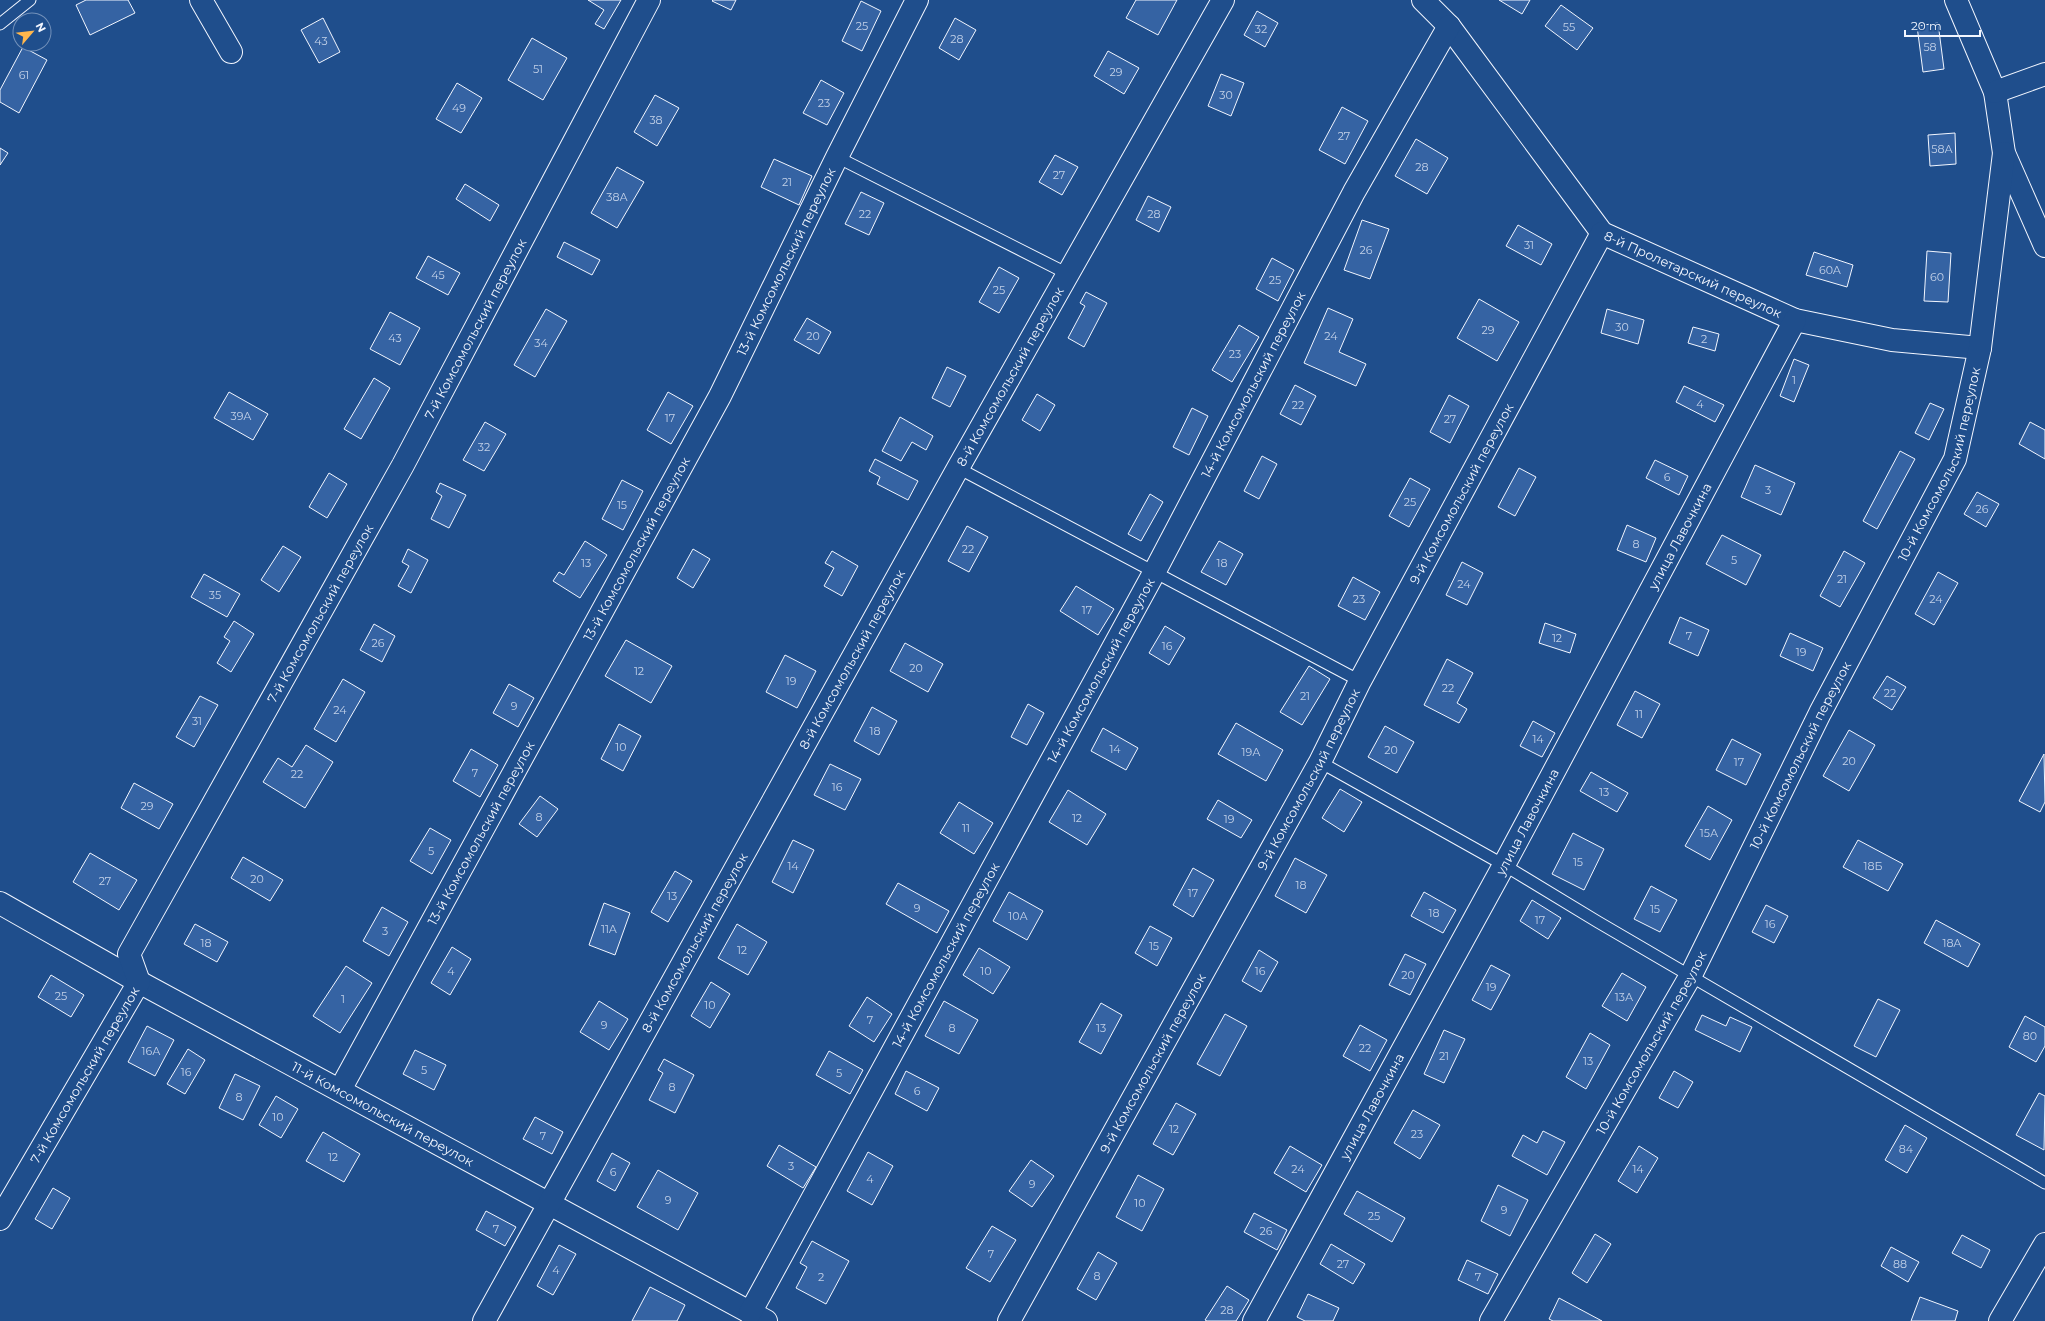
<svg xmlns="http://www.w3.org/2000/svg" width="2045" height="1321" font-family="Montserrat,sans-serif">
	<rect width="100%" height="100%" fill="#1f4e8c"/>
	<path fill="#3563a3" stroke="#f2f6ff" d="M86,0H128L135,13L90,35L76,5Z
		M588,0H621L604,29L595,24L604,10Z
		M713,0H736L731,10L712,1Z
		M1136,0H1177L1158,35L1126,18Z
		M1499,0H1530L1522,14Z
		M861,1L881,11L862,51L842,41Z
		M1561,5L1593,28L1577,50L1545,26Z
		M1257,11L1278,23L1265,47L1244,35Z
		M323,18L340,52L319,63L301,30Z
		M955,18L976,30L959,60L939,48Z
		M1938,23L1944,69L1923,72L1917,26Z
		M532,38L567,58L543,100L508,80Z
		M23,47L47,60L19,113L0,102V90Z
		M1108,51L1139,68L1124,94L1094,76Z
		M1221,74L1244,83L1231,116L1208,106Z
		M821,80L844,93L827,125L803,113Z
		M457,83L482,98L461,133L436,119Z
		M655,95L679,108L657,146L634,132Z
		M1342,107L1368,121L1345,164L1319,150Z
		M1955,133L1956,164L1930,166L1928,135Z
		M1416,139L1448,158L1427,194L1395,176Z
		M0,148L8,153L0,165Z
		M1055,155L1078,167L1062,195L1039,182Z
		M774,159L812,176L799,205L761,187Z
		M617,167L644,182L617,228L591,213Z
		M465,184L499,205L490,221L456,199Z
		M861,192L884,203L869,235L845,224Z
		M1148,196L1171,207L1159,232L1136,220Z
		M1362,220L1389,229L1370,279L1344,270Z
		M1518,225L1552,244L1541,265L1506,246Z
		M564,242L600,260L592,275L557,257Z
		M1927,251L1951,253L1948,302L1924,301Z
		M1814,252L1853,265L1847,287L1806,275Z
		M428,256L460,273L448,295L416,278Z
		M1272,258L1294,270L1278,301L1256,289Z
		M999,267L1019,278L999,313L979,302Z
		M1086,292L1107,303L1084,347L1068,338L1085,306L1080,303Z
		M1479,299L1519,322L1497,361L1457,338Z
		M1328,308L1353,319L1339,352L1366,364L1356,386L1304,363Z
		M546,309L567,321L535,377L514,365Z
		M1607,309L1644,320L1638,344L1601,333Z
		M390,312L420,328L400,365L370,349Z
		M807,318L831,332L819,354L794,340Z
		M1239,325L1259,337L1232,382L1212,370Z
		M1693,327L1719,334L1715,351L1688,343Z
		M1794,359L1809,365L1794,402L1780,396Z
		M947,367L966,376L950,407L932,398Z
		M374,378L390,388L361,439L344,429Z
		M1295,385L1316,396L1301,425L1280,414Z
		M1684,386L1724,405L1715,422L1676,402Z
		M229,392L268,414L253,440L214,418Z
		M668,392L693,406L671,444L647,430Z
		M1037,394L1055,405L1040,431L1022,420Z
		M1449,395L1469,406L1450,443L1430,432Z
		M1930,403L1944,409L1929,440L1915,433Z
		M1192,408L1208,416L1189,455L1173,447Z
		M900,417L933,436L926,450L912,442L901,461L882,451Z
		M485,422L506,434L484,471L463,460Z
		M2030,422L2045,430V459L2019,444Z
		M1900,451L1915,459L1877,529L1863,521Z
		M1262,456L1277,464L1259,499L1244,491Z
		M875,459L918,481L908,500L877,484L880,477L869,471Z
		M1655,460L1688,476L1679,495L1646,478Z
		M1755,465L1795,483L1781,515L1741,497Z
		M1519,468L1536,477L1515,516L1498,507Z
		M329,473L347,484L327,518L309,507Z
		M1410,478L1430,489L1409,527L1389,516Z
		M622,480L643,491L623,530L602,519Z
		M440,483L466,495L449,528L431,519L442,496L436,492Z
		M1977,492L1999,504L1986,527L1964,514Z
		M1150,494L1163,502L1141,541L1128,534Z
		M1627,525L1656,538L1646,562L1617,550Z
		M967,526L988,537L969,572L948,561Z
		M1722,535L1761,555L1746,585L1706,564Z
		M585,541L607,555L580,598L553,581L559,572L564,575Z
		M1219,541L1243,554L1226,585L1201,572Z
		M283,546L301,557L279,592L261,580Z
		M408,549L428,560L411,593L398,586L409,566L402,562Z
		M693,549L710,559L693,588L677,578Z
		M832,551L858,566L842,596L824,586L834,568L825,563Z
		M1844,551L1865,563L1840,607L1820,596Z
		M1462,562L1483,573L1467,605L1446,595Z
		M1938,572L1958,583L1934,625L1915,614Z
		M204,574L240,594L227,617L191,597Z
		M1353,577L1380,592L1365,620L1338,606Z
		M1076,586L1114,609L1098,635L1060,611Z
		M1680,617L1709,630L1698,656L1669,643Z
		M234,621L254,634L231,672L217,663L230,641L224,637Z
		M1545,623L1576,634L1570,653L1539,643Z
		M374,624L395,636L382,662L360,650Z
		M1165,626L1185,638L1169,665L1149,653Z
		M1790,633L1823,648L1813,671L1780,656Z
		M626,640L672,666L651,703L605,676Z
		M905,643L943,664L928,692L890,671Z
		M785,655L816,671L797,708L766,692Z
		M1447,659L1473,673L1457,703L1467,709L1459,723L1424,705Z
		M1309,666L1330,679L1302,725L1280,712Z
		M1887,676L1906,687L1892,710L1873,698Z
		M343,679L365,692L336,742L314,729Z
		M509,684L534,698L518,727L493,713Z
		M1635,691L1660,704L1642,738L1617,725Z
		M200,696L218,705L194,747L176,737Z
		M1028,704L1044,713L1027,745L1011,737Z
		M872,707L897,721L879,755L854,741Z
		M1533,721L1555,733L1542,757L1520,746Z
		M1236,723L1283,750L1266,781L1218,754Z
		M619,724L641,736L623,771L601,759Z
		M1385,726L1414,742L1397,773L1368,757Z
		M1103,728L1138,748L1126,770L1091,751Z
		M1849,730L1875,745L1849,791L1823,776Z
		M1732,739L1761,754L1746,785L1716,770Z
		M306,745L333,762L305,808L263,782L278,758L292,767Z
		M471,749L498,765L480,797L453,781Z
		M2044,754L2045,802L2040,812L2019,801Z
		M830,764L861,779L845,810L814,795Z
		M1591,772L1628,793L1617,812L1580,791Z
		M134,783L173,804L159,829L121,808Z
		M1340,789L1362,802L1344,832L1322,818Z
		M1068,790L1106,814L1087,845L1049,822Z
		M540,796L558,809L537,837L519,824Z
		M1218,800L1252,820L1241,838L1207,819Z
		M959,802L993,823L974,854L940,833Z
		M1708,806L1732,820L1710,860L1685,846Z
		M430,828L451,840L432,874L410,861Z
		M1573,833L1604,849L1584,890L1552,874Z
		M793,840L814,850L793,893L772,882Z
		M1858,840L1903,864L1888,891L1843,867Z
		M90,853L137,880L119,910L73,882Z
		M243,857L283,880L270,901L231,878Z
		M1295,858L1327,875L1306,913L1275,896Z
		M1193,868L1214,880L1193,917L1173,905Z
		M675,871L692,881L668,922L651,912Z
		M898,883L949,911L937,933L886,904Z
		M1651,886L1677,900L1660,932L1634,919Z
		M1009,892L1043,911L1027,940L993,921Z
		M1424,892L1456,910L1443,933L1411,916Z
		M1532,900L1561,918L1548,939L1520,921Z
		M604,903L630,913L615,955L589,945Z
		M1766,905L1788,916L1774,943L1752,932Z
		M382,907L408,922L389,956L363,941Z
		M1936,920L1980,944L1968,967L1924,943Z
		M195,924L228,942L217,962L184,944Z
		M737,924L767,942L748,975L718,958Z
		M1150,926L1172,938L1157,966L1135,953Z
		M452,947L471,959L450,995L431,983Z
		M979,948L1010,967L993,994L963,975Z
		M1259,950L1278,962L1261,992L1242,981Z
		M1405,954L1426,964L1410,995L1389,985Z
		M1491,965L1510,975L1491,1010L1472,1000Z
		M346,966L372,983L340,1033L313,1016Z
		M1622,973L1646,987L1627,1021L1602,1006Z
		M51,975L84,995L71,1017L38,997Z
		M711,982L730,994L710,1028L691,1016Z
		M867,997L892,1014L874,1042L849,1026Z
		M1878,999L1900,1010L1876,1057L1854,1046Z
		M599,1001L628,1019L609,1050L580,1032Z
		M944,1001L978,1020L959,1054L925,1036Z
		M1101,1003L1122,1015L1101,1054L1079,1042Z
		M1225,1014L1247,1026L1220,1076L1197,1064Z
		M1702,1015L1726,1026L1730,1017L1752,1027L1740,1052L1695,1030Z
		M2025,1016L2045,1027V1046L2036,1062L2009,1047Z
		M1360,1025L1387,1040L1370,1071L1343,1056Z
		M147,1026L174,1040L155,1076L128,1062Z
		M1444,1030L1465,1039L1444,1083L1424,1074Z
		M1590,1033L1610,1045L1586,1089L1566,1077Z
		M188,1049L205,1060L185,1094L167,1084Z
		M415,1050L446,1065L434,1090L403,1074Z
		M829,1051L863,1070L850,1094L816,1075Z
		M664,1059L694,1075L675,1113L649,1100L663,1073L658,1070Z
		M906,1071L939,1088L927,1111L895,1094Z
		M1674,1071L1693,1082L1678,1108L1659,1098Z
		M235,1074L260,1086L243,1120L219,1108Z
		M2039,1093L2045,1096L2044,1150L2016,1135Z
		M276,1096L298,1109L281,1138L259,1125Z
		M1176,1103L1196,1114L1173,1155L1153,1144Z
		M1413,1110L1440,1125L1420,1159L1394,1143Z
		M535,1117L563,1132L552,1154L523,1139Z
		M1905,1125L1927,1138L1907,1173L1885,1160Z
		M1543,1131L1565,1142L1547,1175L1512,1156L1523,1135L1537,1143Z
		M323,1132L360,1154L344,1182L306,1161Z
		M779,1145L816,1167L803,1188L767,1166Z
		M1290,1146L1322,1165L1306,1192L1274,1173Z
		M1639,1146L1658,1158L1637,1193L1618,1181Z
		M868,1152L893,1166L872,1205L847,1191Z
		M612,1153L630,1163L615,1191L597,1181Z
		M1031,1160L1054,1176L1032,1207L1009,1191Z
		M658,1170L698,1193L678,1230L637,1207Z
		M1138,1175L1164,1189L1142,1231L1116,1217Z
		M1498,1185L1528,1200L1510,1236L1481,1221Z
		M53,1188L70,1198L52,1229L35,1219Z
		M1357,1191L1405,1218L1392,1242L1344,1214Z
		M486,1211L516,1227L505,1246L476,1230Z
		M1254,1213L1287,1230L1277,1250L1244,1232Z
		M992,1226L1016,1240L990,1282L966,1268Z
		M1595,1234L1611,1244L1587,1283L1572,1273Z
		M1962,1235L1990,1250L1981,1268L1952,1253Z
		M812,1241L849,1261L826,1304L796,1288L807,1267L800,1263Z
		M1331,1244L1365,1264L1353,1284L1320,1264Z
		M559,1245L576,1254L553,1295L537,1286Z
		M1891,1247L1919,1262L1908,1282L1881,1266Z
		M1098,1252L1117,1263L1096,1300L1077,1289Z
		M1467,1260L1498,1274L1488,1294L1458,1280Z
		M1227,1286L1249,1300L1236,1321H1207L1205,1320Z
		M650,1287L685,1305L677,1321H632Z
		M1308,1294L1339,1308L1333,1321H1305L1297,1317Z
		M1920,1297L1958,1311L1955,1321H1911Z
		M1559,1298L1602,1321H1553L1549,1319Z"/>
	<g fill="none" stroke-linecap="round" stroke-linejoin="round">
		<defs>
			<path id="lane" d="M0,24L30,0
				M837,157L1068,274
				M958,468L1360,681
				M1320,762L1504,865L1598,922L2045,1183"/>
			<g id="street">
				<path d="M201,0L231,52"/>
				<path id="s1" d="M1423,0L1449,26L1602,233L1795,320L1892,340L1980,348"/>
				<path d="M1956,0L1995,92L2004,153L2045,246"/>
				<path d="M1995,92L2045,74"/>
				<path id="s2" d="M0,903L139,982L766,1321"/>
				<path id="s3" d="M340,1090L720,396L837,157L917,0"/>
				<path id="s4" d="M0,1219L139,982L129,954L403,465L649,0"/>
				<path id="s5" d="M750,1313L1155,571L1354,192L1449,26"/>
				<path id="s6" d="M484,1321L958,468L1223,0"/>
				<path id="s7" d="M1009,1321L1320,762L1360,681L1602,233"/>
				<path id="s8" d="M1254,1321L1504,865L1795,320"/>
				<path id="s9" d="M1491,1321L1691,975L1820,713L1955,459L1980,348L2004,153"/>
				<path d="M2000,1321L2045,1244"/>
			</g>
		</defs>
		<use href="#lane" stroke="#f2f6ff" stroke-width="13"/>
		<use href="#street" stroke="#f2f6ff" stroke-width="24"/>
		<use href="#lane" stroke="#1f4e8c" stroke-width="11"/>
		<use href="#street" stroke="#1f4e8c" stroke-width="22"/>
	</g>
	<g text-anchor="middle" stroke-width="3" stroke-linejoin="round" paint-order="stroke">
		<g font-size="11" fill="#c3d1e8">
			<text x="862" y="30">25</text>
			<text x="1569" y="31">55</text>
			<text x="1261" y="33">32</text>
			<text x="957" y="43">28</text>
			<text x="321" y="45">43</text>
			<text x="1930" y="51">58</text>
			<text x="538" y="73">51</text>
			<text x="1116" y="76">29</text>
			<text x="24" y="79">61</text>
			<text x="1226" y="99">30</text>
			<text x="824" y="107">23</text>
			<text x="459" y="112">49</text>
			<text x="656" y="124">38</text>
			<text x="1344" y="140">27</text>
			<text x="1942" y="153">58А</text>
			<text x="1422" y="171">28</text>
			<text x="1059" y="179">27</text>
			<text x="787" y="186">21</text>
			<text x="617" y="201">38А</text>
			<text x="865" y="218">22</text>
			<text x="1154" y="218">28</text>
			<text x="1529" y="249">31</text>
			<text x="1366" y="254">26</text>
			<text x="1830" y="274">60А</text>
			<text x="438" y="279">45</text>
			<text x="1937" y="281">60</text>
			<text x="1275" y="284">25</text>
			<text x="999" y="294">25</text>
			<text x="1622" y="331">30</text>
			<text x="1488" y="334">29</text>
			<text x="813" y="340">20</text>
			<text x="1331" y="340">24</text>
			<text x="395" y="342">43</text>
			<text x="1704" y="343">2</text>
			<text x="541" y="347">34</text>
			<text x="1235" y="358">23</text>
			<text x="1794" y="384">1</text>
			<text x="1700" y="408">4</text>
			<text x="1298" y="409">22</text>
			<text x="241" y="420">39А</text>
			<text x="670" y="422">17</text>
			<text x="1450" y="423">27</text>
			<text x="484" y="451">32</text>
			<text x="1667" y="481">6</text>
			<text x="1768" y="494">3</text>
			<text x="1410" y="506">25</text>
			<text x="622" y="509">15</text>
			<text x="1982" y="513">26</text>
			<text x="1636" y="548">8</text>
			<text x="968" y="553">22</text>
			<text x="1734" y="564">5</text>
			<text x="586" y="567">13</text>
			<text x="1222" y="567">18</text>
			<text x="1842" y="583">21</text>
			<text x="1464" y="588">24</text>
			<text x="215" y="599">35</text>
			<text x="1359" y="603">23</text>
			<text x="1936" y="603">24</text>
			<text x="1087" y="614">17</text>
			<text x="1689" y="640">7</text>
			<text x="1557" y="642">12</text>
			<text x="378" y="647">26</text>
			<text x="1167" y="650">16</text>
			<text x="1801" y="656">19</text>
			<text x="916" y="672">20</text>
			<text x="639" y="675">12</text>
			<text x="791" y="685">19</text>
			<text x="1448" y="692">22</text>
			<text x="1890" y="697">22</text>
			<text x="1305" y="700">21</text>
			<text x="514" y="710">9</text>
			<text x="340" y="714">24</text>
			<text x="1639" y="718">11</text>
			<text x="197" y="725">31</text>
			<text x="875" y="735">18</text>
			<text x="1538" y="743">14</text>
			<text x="621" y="751">10</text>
			<text x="1115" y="753">14</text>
			<text x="1391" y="754">20</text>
			<text x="1251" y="756">19А</text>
			<text x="1849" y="765">20</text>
			<text x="1739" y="766">17</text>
			<text x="475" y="777">7</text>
			<text x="297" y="778">22</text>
			<text x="837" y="791">16</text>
			<text x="1604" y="796">13</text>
			<text x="147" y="810">29</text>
			<text x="539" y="821">8</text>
			<text x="1077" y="822">12</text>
			<text x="1229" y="823">19</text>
			<text x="966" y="832">11</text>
			<text x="1709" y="837">15А</text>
			<text x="431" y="855">5</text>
			<text x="1578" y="866">15</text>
			<text x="793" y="870">14</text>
			<text x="1873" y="870">18Б</text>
			<text x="257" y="883">20</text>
			<text x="105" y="885">27</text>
			<text x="1301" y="889">18</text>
			<text x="1193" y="897">17</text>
			<text x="672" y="900">13</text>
			<text x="917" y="912">9</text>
			<text x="1655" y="913">15</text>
			<text x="1434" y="917">18</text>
			<text x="1018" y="920">10А</text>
			<text x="1540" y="924">17</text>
			<text x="1770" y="928">16</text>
			<text x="609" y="933">11А</text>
			<text x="385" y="935">3</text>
			<text x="206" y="947">18</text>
			<text x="1952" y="947">18А</text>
			<text x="1154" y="950">15</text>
			<text x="742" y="954">12</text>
			<text x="451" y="975">4</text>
			<text x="986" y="975">10</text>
			<text x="1260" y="975">16</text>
			<text x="1408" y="979">20</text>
			<text x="1491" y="991">19</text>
			<text x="61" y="1000">25</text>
			<text x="1624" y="1001">13А</text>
			<text x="343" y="1003">1</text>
			<text x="710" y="1009">10</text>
			<text x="870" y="1024">7</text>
			<text x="604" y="1029">9</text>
			<text x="952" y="1032">8</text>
			<text x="1101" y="1032">13</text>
			<text x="2030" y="1040">80</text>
			<text x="1365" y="1052">22</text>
			<text x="151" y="1055">16А</text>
			<text x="1444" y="1060">21</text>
			<text x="1588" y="1065">13</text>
			<text x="424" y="1074">5</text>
			<text x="186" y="1076">16</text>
			<text x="839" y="1077">5</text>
			<text x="672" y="1091">8</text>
			<text x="917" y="1095">6</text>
			<text x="239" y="1101">8</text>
			<text x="278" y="1121">10</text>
			<text x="1174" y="1133">12</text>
			<text x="1417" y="1138">23</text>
			<text x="543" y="1140">7</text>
			<text x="1906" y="1153">84</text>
			<text x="333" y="1161">12</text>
			<text x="791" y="1170">3</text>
			<text x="1298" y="1173">24</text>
			<text x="1638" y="1173">14</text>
			<text x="613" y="1176">6</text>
			<text x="870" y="1183">4</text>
			<text x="1032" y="1188">9</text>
			<text x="668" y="1204">9</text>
			<text x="1140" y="1207">10</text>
			<text x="1504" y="1214">9</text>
			<text x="1374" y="1220">25</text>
			<text x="496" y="1233">7</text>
			<text x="1266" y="1235">26</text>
			<text x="991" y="1258">7</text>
			<text x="1343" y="1268">27</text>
			<text x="1900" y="1268">88</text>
			<text x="556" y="1274">4</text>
			<text x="1097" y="1280">8</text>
			<text x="821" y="1281">2</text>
			<text x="1478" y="1281">7</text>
			<text x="1227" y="1314">28</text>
		</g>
		<g font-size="13" fill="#f2f6ff" stroke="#1f4e8c">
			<text dy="5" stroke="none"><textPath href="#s3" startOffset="941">13-й Комсомольский переулок</textPath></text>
			<text dy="5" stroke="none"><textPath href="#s1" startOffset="394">8-й Пролетарский переулок</textPath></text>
			<text dy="5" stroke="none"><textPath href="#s4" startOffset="1019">7-й Комсомольский переулок</textPath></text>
			<text dy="5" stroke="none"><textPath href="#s6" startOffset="1081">8-й Комсомольский переулок</textPath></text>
			<text dy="5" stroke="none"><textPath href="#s5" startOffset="1056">14-й Комсомольский переулок</textPath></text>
			<text dy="5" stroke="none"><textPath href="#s9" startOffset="969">10-й Комсомольский переулок</textPath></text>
			<text dy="5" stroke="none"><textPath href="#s7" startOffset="943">9-й Комсомольский переулок</textPath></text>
			<text dy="5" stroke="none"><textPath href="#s8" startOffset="893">улица Лавочкина</textPath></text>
			<text dy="5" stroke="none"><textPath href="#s3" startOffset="617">13-й Комсомольский переулок</textPath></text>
			<text dy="5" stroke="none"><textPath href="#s4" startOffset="695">7-й Комсомольский переулок</textPath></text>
			<text dy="5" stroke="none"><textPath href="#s6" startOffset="757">8-й Комсомольский переулок</textPath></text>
			<text dy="5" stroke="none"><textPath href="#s5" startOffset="732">14-й Комсомольский переулок</textPath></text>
			<text dy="5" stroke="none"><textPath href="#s9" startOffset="645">10-й Комсомольский переулок</textPath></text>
			<text dy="5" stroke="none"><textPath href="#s7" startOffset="619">9-й Комсомольский переулок</textPath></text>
			<text dy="5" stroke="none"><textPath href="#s8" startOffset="569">улица Лавочкина</textPath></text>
			<text dy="5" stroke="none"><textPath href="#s3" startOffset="293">13-й Комсомольский переулок</textPath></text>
			<text dy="5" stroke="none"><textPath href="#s6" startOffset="433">8-й Комсомольский переулок</textPath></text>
			<text dy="5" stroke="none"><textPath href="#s5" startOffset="408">14-й Комсомольский переулок</textPath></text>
			<text dy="5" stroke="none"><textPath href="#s9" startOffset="321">10-й Комсомольский переулок</textPath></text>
			<text dy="5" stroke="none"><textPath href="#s7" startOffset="295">9-й Комсомольский переулок</textPath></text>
			<text dy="5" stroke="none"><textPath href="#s4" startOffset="167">7-й Комсомольский переулок</textPath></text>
			<text dy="5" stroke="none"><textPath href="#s8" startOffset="245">улица Лавочкина</textPath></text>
			<text dy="5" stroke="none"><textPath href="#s2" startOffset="437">11-й Комсомольский переулок</textPath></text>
		</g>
	</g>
	<g transform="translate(32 32) rotate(62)"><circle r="19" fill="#1f4e8c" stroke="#7391ba"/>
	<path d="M0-3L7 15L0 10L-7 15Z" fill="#ffb74d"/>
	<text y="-6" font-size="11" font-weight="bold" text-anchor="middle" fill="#f2f6ff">N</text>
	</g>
	<path d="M1905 30v6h75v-6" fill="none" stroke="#f2f6ff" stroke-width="2"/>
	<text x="1911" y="30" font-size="12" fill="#f2f6ff" stroke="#1f4e8c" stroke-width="3" paint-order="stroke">20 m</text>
</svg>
